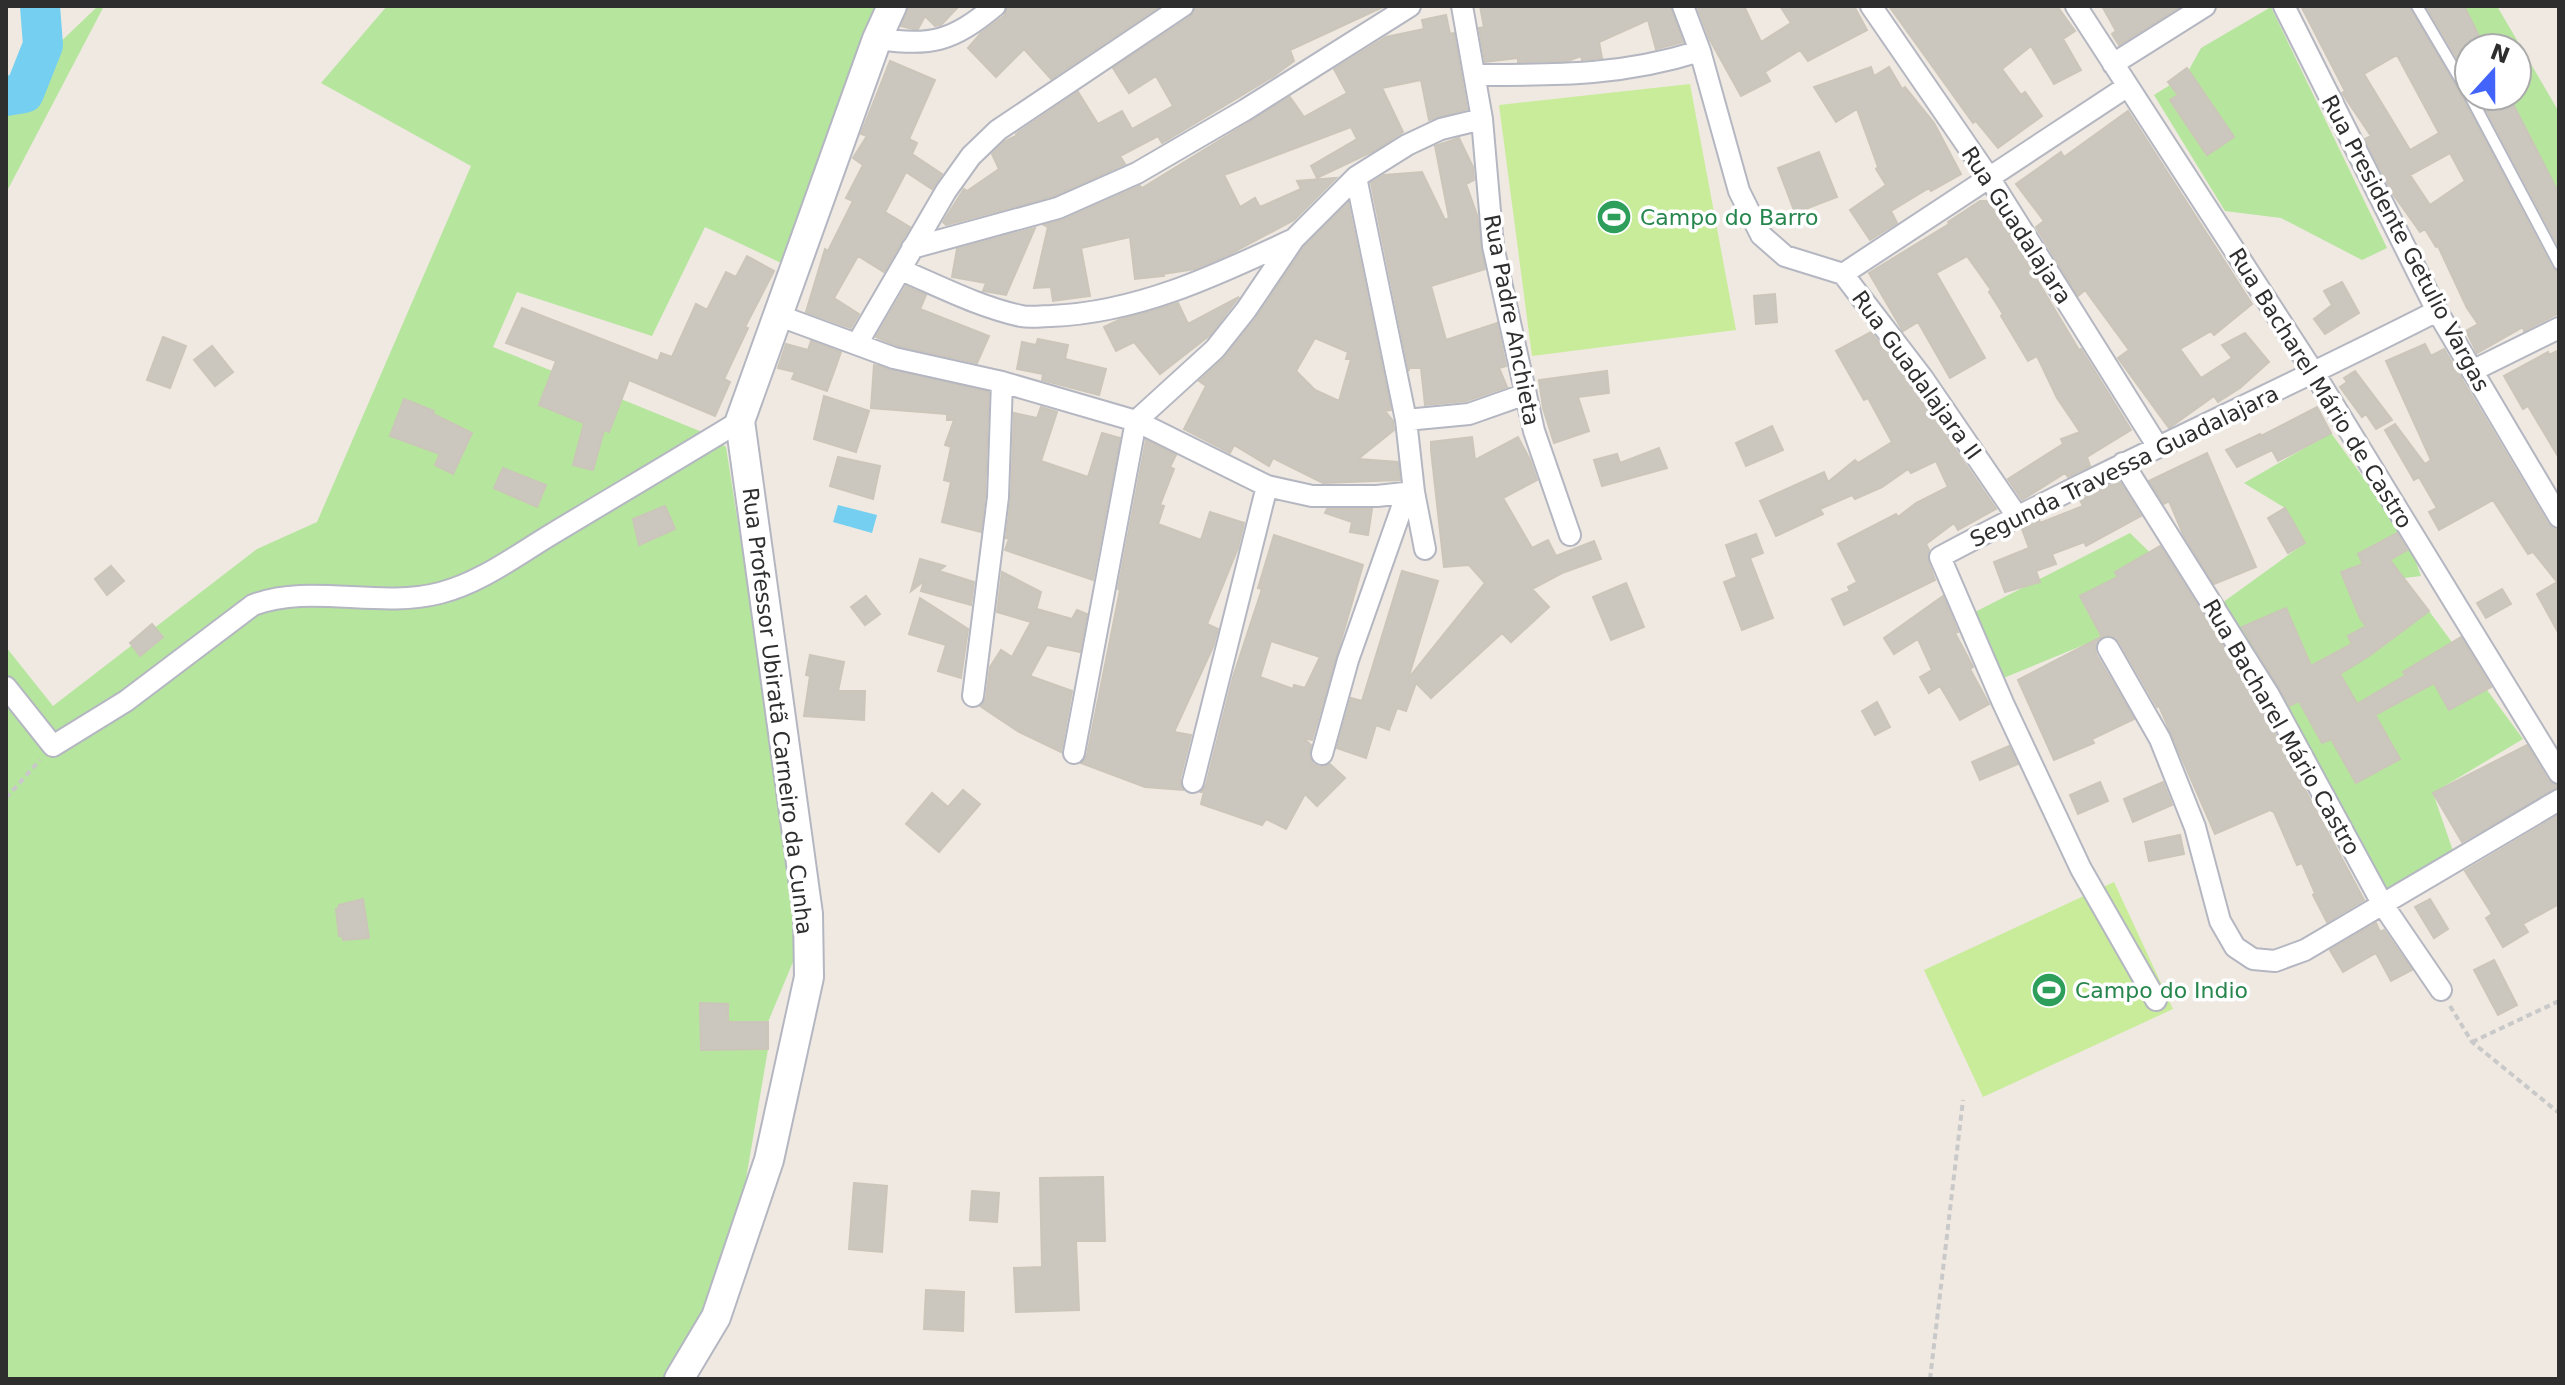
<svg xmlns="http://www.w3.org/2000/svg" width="2565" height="1385" font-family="'DejaVu Sans',sans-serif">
	<rect width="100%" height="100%" fill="#efe9e1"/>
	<path fill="#b6e59e" d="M98,6H104L6,193V94Z
		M387,6H883L845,85L794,269L705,227L652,336L517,292L493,347L707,434L726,447L803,938L768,1022V1049L736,1238L679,1366L668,1379H6V647L53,706L257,549L317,522L471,166L321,83Z
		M2464,6H2497L2559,112V194L2539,154L2483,96H2517V48H2485Z
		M2271,7L2387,248L2362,260L2281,218L2225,211L2154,95L2186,75L2201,48Z
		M2331,433L2402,531L2359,554L2369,572L2411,548L2421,576L2404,578L2356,608L2382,647L2429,611L2523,739L2433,793L2454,854L2385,890L2222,603L2305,543L2285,508L2244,483Z
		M2130,533L2190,592L2103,637L2001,679L1975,612Z"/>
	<path fill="#c9ec9a" d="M1690,84L1736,330L1532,356L1499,105Z
		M2114,882L2173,1009L1983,1097L1924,970Z"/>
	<path fill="#75cff0" d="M838,505L877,515L872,533L833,522Z"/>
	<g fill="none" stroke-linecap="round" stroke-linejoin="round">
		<path stroke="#75cff0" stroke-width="40" d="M6,96L24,93L43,45L40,6"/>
	</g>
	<path fill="#cbc7bf" stroke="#cbc5ba" stroke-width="2" fill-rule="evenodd" d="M909,6H959L941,25L935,26L925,16L918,29H913L901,26Z
		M1008,6H1160L1051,79L1024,49L996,77L968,48L981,33L1004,16Z
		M1196,6H1385L1290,50L1294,61L1274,76L1162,143L1158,136L1120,156L1125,164L1054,196L946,225L943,222L964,189L967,191L999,169L992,154L1005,141L1016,136V134L1078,92L1098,124L1122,111L1132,129L1173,106L1156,76L1129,93L1113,68L1190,17Z
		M1480,6H1670L1683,42L1656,49L1648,20L1599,42L1602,58L1582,60L1581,56L1568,61L1518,62V58L1485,62L1479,28L1484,27Z
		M1697,6H1744L1761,42L1791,23L1780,6H1854L1867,30L1808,61L1800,50L1765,72L1770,81L1741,96L1710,40Z
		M1889,6H2057L2075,31L2063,39L2081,70L2054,84L2031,46L2002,69L2021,95L2025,92L2042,116L1998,148L1976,121L1973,123Z
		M2102,6H2181L2119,45L2112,34L2116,31Z
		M2301,6H2409L2463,99L2552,268L2559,272V313L2524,331L2523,327L2477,353L2466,331L2478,324L2467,308L2438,246L2436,247L2425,229L2420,232L2393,194L2365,139L2371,136L2342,93L2345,91ZM2397,55L2439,133L2410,150L2364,74ZM2450,153L2465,181L2430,205L2410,175Z
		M2426,6H2464L2485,48H2469V78Z
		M1446,15L1450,34L1454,33L1467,109L1429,120L1421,80L1382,88L1403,132L1374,151L1317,178L1311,166L1357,139L1351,127L1224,175L1240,207L1255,198L1260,207L1301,189L1297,181L1336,178L1294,220L1230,254L1195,269L1163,274L1164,276L1135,279L1130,237L1081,248L1090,296L1053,301L1051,287L1034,288L1048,227L1044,225L1063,220L1140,186L1142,188L1290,97L1304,117L1347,93L1334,69L1386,37L1424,29L1422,20Z
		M890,61L935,80L909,139L917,143L912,154L942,174L932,189L906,172L885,212L910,227L884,272L858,256L834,298L859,314L851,328L806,312L825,249L828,251L853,201L846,198L863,165L853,158L867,136L861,134Z
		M1871,67L1874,76L1889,67L1902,89L1905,87L1934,123L1961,174L1931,191L1929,188L1891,211L1897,223L1870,240L1850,210L1886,185L1876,169L1878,167L1857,109L1836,122L1814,87Z
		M2187,68L2234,137L2207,155L2170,100L2178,95L2168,82Z
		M2479,96H2509L2559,194V247Z
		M2128,111L2252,304L2214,335L2211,331L2180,349L2201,378L2232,358L2222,345L2245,333L2269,362L2240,388L2218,402L2214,396L2169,428L2118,358L2129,350L2085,290L2078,296L2036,227L2044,221L2016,184L2061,152L2064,157Z
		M1459,138L1473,167L1474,180L1466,184L1477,215L1485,269L1431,286L1446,340L1497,323L1506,366L1499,368L1507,387L1466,401L1425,405L1421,368H1409V371L1371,183L1384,175L1422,172L1445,220L1449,218L1435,146Z
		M1819,152L1837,197L1795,213L1778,168Z
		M1980,201H1987L2006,228L2079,350L2081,349L2131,430L2087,457L2090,466L2068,477L2065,473L2022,500L2008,479L2063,444L2061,439L2080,432L2057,398L2037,356L2028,361L2001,316L2003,314L1989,292L1991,290L1967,256L1936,273L1985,358L1950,378L1918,322L1903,331L1869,273L1949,224L1948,222Z
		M1348,203L1391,410L1385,411L1393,421L1394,430L1358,459L1398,462L1400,480L1323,483L1273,458L1269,466L1234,445L1230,453L1184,429L1206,386L1199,381L1225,357L1256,318L1304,247ZM1315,338L1348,352L1346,359H1351L1339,401L1315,390L1296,371Z
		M1035,228L1006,295L983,291L986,283L952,277L957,249Z
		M747,256L774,271L745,327L748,328L724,379L730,382L715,416L629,380L609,432L604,430L593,470L573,465L584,423L539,405L556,361L506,343L522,308L658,361L661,353L672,357L696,304L707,310L726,272L736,277Z
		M2342,282L2359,313L2325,334L2314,319L2332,305L2324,291Z
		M906,286L926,295L920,309L989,336L977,363L898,346L876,337Z
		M1775,294L1777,322L1756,324L1754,296Z
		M1239,297L1210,335L1160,374L1134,342L1116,351L1104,327L1119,320L1178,303L1188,324Z
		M1871,332L1911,385L1996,509L1958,530L1954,523L1926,544L1929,550L1928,561L1935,580L1844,625L1832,599L1850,591L1848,587L1857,582L1838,544L1896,514L1898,517L1916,503L1948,487L1936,461L1911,473L1908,469L1882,487L1855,499L1852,495L1820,509L1823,514L1776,536L1760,501L1824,472L1828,482L1855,460L1858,463L1892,442L1868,398L1864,400L1836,351Z
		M163,337L186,346L170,388L147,380Z
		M1038,339L1068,345L1065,359L1106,369L1099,395L1042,380L1043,374L1017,369L1022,342L1036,345Z
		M811,341L841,352L827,391L792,379L795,372L778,368L786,344L808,350Z
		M2425,344L2431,356L2444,349L2548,524L2559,532V634L2537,594L2557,582L2533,552L2528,554L2493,500L2439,530L2429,512L2437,508L2419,477L2414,480L2385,430L2395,424L2425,464L2431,460L2386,361Z
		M212,346L233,372L215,386L194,360Z
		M2559,350V458L2528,406L2523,409L2504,376L2548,352L2549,355Z
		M874,365L989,392L985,496L981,532L942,522L951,482L944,480L951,447L945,445L954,420H947V414L871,408Z
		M1607,371L1609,393L1578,397L1589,431L1554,443L1543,408L1539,380Z
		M2355,371L2392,420L2376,429L2366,414L2362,417L2340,387L2347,382L2344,378Z
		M824,396L869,411L856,452L814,439Z
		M404,399L434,411L433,414L472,433L453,474L435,465L440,454L390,436Z
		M1041,407L1057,412L1041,461L1088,477L1102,433L1120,438L1093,580L1005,550L1009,539L1006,538L1011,497L1014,413L1037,418Z
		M2317,407L2331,433L2278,461L2272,450L2237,467L2226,450L2260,434L2261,436Z
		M1772,426L1783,450L1746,466L1736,443Z
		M1472,437L1475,460L1518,437L1530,460L1537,480L1503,498L1532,548L1548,540L1556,556L1594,541L1601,559L1562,573L1532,589L1549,607L1511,642L1502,633L1431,698L1416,683L1406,711L1397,708L1389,730L1376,725L1366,758L1337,748L1351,698L1362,701L1402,571L1438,581L1408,679L1485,583L1469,565L1444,567L1431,450V442Z
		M1146,440L1176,455L1170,467L1174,469L1160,505L1164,506L1158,524L1201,540L1210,512L1244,523L1238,548L1207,624L1218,629L1213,647L1174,732L1191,735L1180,779L1183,790L1145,787L1081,763L1087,755L1120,590L1118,589Z
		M1659,448L1667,468L1602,486L1594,460L1617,454L1620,463Z
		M2207,453L2256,567L2214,584L2183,534L2169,501L2164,504L2149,481Z
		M838,457L880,466L873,499L830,486Z
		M503,468L546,485L537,507L494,488Z
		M2119,481L2141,516L2086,546L2084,542L2052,554L2056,564L2036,571L2040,582L2005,592L1994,562L2029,548L2022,529L2039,520L2040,523L2083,506L2080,500Z
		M665,506L675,529L639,545L633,519Z
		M2285,508L2305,543L2288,553L2268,518Z
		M1327,509H1372L1368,535L1350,532L1352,522L1325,513Z
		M2397,533L2407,550L2390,560L2429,611L2369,656L2340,674L2356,702L2357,704L2406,675L2403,672L2461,637L2491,687L2449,710L2434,683L2375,715L2400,759L2356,783L2331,739L2322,743L2299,701L2290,706L2242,627L2286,608L2311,666L2352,644L2348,636L2366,626L2360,618L2341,572L2363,564L2358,554Z
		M1756,534L1763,553L1750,558L1773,618L1742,630L1724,582L1737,577L1726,545Z
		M1274,535L1363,565L1312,740L1303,738L1311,745L1309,756L1313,764L1319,767L1330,764L1345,778L1317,806L1305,794L1286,829L1266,819L1262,825L1201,804L1204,792H1201L1206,785L1233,677L1262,589L1258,588ZM1271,641L1320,657L1305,688L1294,685L1293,689L1260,677Z
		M2160,546L2258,702L2364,900L2327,922L2313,895L2315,893L2302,863L2297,865L2274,812L2270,810L2215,834L2159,706L2157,707L2119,641L2109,635L2102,637L2080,596L2118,577L2115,572Z
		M920,559L945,566L939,571L974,582L971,605L921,591L924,581L911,591Z
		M111,566L124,581L107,595L95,579Z
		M1002,572L1041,592L1035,614L1037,609L1072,619L1077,610L1087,614L1080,652L1047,645L1030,676L1072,691L1061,752L1019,732L980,706L986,698L990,667L1001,650L1012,657L1031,622L997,612Z
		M1626,583L1644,627L1611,640L1593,597Z
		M2502,589L2511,604L2486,618L2477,603Z
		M866,596L880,614L865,625L851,607Z
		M1943,596L1958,632L1955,633L1973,667L1970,669L1989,704L1960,720L1940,686L1929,693L1920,677L1932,670L1918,639L1894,654L1884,638Z
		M920,598L968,629L961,678L938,671L946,645L909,634Z
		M152,624L163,637L140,656L130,643Z
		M2101,637L2095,647L2096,654L2134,719L2092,739L2094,743L2054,760L2018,680Z
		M810,655L844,662L838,691H865L864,720L804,716L810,676L806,675Z
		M1877,702L1890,727L1875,735L1862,711Z
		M2527,745L2548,780L2558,787L2462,842L2433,793Z
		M2009,746L2018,764L1980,780L1972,762Z
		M2100,782L2108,801L2078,814L2070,795Z
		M2163,782L2172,805L2133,822L2124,799Z
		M963,790L980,804L939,852L906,824L932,793L948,807Z
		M2559,815V904L2523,924L2528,932L2503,947L2486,918L2492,914L2465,871Z
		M2180,835L2184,854L2149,861L2145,842Z
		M363,899L369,938L343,940L342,936H339L336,909L339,908V905Z
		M2430,899L2448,929L2434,938L2415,907Z
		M2376,923L2380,932L2384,930L2412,970L2391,981L2376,953L2343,972L2330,950Z
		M2494,960L2517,1005L2498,1015L2474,970Z
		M700,1003L728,1004V1022H768V1049L701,1050Z
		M1103,1177L1105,1241H1076L1079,1310L1016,1312L1014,1268L1042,1267L1040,1178Z
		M854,1183L887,1186L882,1252L849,1249Z
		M972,1191L999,1193L997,1222L970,1220Z
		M926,1290L964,1292L963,1331L924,1329Z"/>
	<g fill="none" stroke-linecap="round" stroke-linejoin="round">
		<defs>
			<path id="lane" d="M2417,6L2469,94
				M2470,96L2559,264"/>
			<path id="street" d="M1462,6L1482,119L1493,246L1534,431L1570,535
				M1683,6L1700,51L1739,191L1761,235L1785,256L1843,274L1922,377L2017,516
				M1871,6L1990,179L2158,447
				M2076,6L2314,373L2559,773
				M2284,6L2437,311L2559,517
				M877,39C933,46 951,42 995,6
				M2113,64L2205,6
				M1475,75C1557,75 1621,76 1700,51
				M1356,177L1406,420L1414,492L1425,549
				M912,248L1058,208L1137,173L1245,110L1410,6
				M901,270C939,286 979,307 1021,316C1030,318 1041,316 1051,316C1137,313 1217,275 1294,239
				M1843,274L2128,86
				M777,315L894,358L1002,382L1136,421L1267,486L1312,496H1377L1414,492
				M857,344L946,191L971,156L998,130L1183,6
				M2472,371L2559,328
				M1406,420L1469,414L1526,394
				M2123,463L2269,695L2383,905L2441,990
				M2108,648L2160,739L2195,827L2220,921L2235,947L2253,959L2275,961L2305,950L2559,800
				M6,687L53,746L126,701L253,605C310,583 378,609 440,593C480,583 517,555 552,534C615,496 678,459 740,421
				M973,696L998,497L1002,382
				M1074,753L1136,421L1215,349L1246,310L1294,239L1356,177L1407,145L1441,129L1482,119
				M1322,754L1348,660L1407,493
				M1193,782L1267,486
				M2156,1000L2081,869L2003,703L1940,557C2103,470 2272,395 2437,311"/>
			<path id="secondary" d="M679,1379L716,1317L769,1160L809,977L808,914L740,421L877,39L892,6"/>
		</defs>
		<use href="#lane" stroke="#b4b7c1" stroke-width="14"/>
		<use href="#street" stroke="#b4b7c1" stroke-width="24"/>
		<use href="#secondary" stroke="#b4b7c1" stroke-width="32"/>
		<path stroke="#c9c9c9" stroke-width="4" stroke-dasharray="6 4" stroke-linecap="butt" d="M6,798L40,760
			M2450,1006L2472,1042L2559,1113
			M2472,1042L2559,1001
			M1930,1379L1963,1100"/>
		<use href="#lane" stroke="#fff" stroke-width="10"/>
		<use href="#street" stroke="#fff" stroke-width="20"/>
		<use href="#secondary" stroke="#fff" stroke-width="28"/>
	</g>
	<defs>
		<symbol id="stadium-disc" viewBox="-11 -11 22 22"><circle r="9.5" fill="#2e9e5b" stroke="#fff"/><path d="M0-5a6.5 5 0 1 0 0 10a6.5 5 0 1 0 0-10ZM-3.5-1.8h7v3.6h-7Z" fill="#fff"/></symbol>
	</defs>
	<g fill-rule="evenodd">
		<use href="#stadium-disc" x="1594" y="197" width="40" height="40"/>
		<use href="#stadium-disc" x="2029" y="970" width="40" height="40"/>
	</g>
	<g text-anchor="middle" stroke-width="7" stroke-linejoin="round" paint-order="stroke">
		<g font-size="22" fill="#27864d" stroke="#fff" text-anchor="start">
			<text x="1640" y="225">Campo do Barro</text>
			<text x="2075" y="998">Campo do Indio</text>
		</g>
		<g font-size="22" fill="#2e2e2e" stroke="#fff">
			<text transform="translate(2017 225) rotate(57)" y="8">Rua Guadalajara</text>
			<text transform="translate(2406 243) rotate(62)" y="8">Rua Presidente Getulio Vargas</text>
			<text transform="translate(1512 320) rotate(79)" y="8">Rua Padre Anchieta</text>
			<text transform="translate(1917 375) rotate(54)" y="8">Rua Guadalajara II</text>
			<text transform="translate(2321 388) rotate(58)" y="8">Rua Bacharel Mário de Castro</text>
			<text transform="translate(2124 466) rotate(-26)" y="8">Segunda Travessa Guadalajara</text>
			<text transform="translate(778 711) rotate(83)" y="8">Rua Professor Ubiratã Carneiro da Cunha</text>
			<text transform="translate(2282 727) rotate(60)" y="8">Rua Bacharel Mário Castro</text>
		</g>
	</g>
	<rect width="2565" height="1385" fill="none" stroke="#2e2e2e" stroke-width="16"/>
	<g transform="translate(2493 72) rotate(21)"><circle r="38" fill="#ffffff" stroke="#ababab" stroke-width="2"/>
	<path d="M0-6L14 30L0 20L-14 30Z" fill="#4264fb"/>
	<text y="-12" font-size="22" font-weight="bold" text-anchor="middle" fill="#2e2e2e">N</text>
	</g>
</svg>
